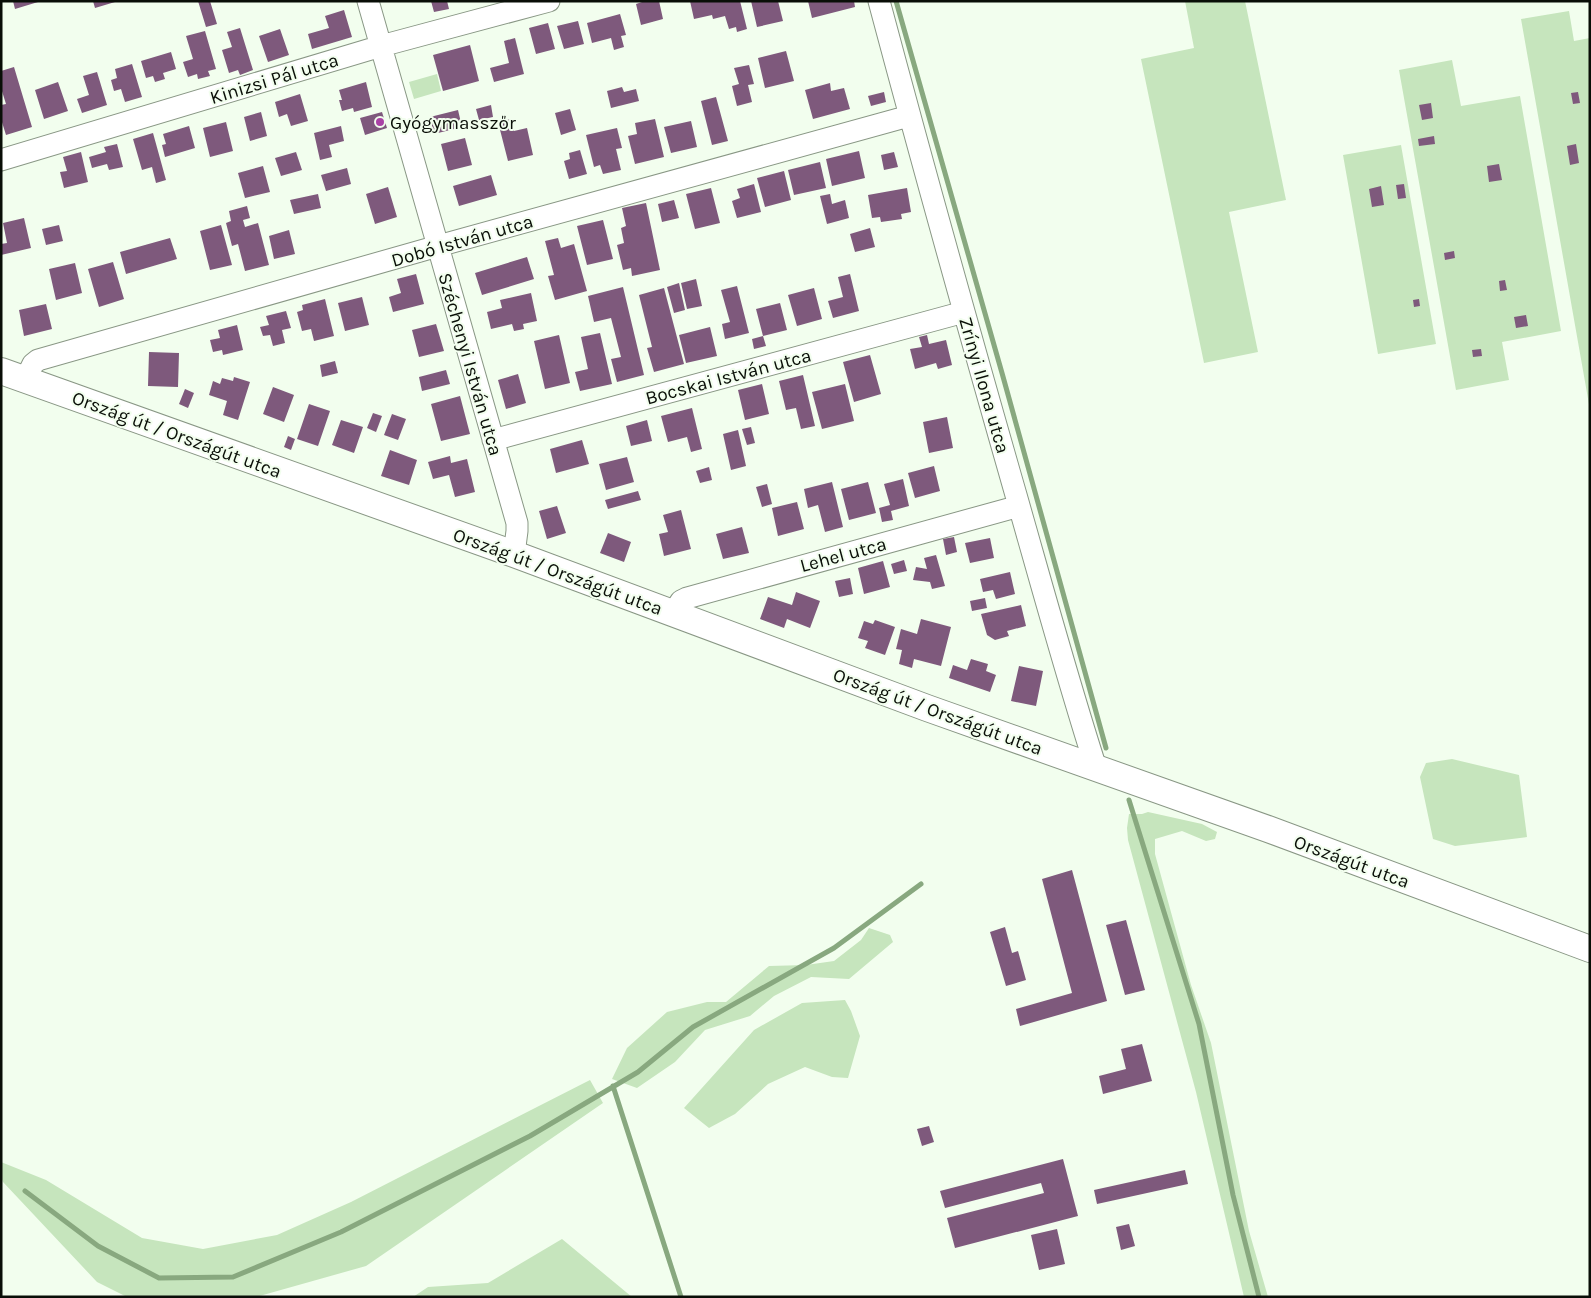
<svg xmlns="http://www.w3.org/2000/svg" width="1591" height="1298" font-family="Karla,sans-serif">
	<rect width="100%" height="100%" fill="#f2feee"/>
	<path fill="#c6e5bd" d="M1185,1H1245L1286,200L1229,212L1258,352L1204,363L1141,59L1194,48Z
		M1569,11L1574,41L1590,38V410L1521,19Z
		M1452,60L1461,106L1520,96L1561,331L1502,342L1509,380L1456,390L1399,70Z
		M437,74L441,91L414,99L409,82Z
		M1401,145L1436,344L1378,354L1343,155Z
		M1452,759L1519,775L1527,837L1455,846L1433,839L1420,777L1426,763Z
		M1148,812L1202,824L1217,832L1215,839L1206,841L1182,831L1155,839V854L1191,985L1211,1043L1249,1231L1268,1297H1244L1196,1092L1128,840L1127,828L1129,814H1142Z
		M869,928L890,935L893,942L849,979L811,977L774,996L750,1016L705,1030L675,1062L637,1088L612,1079L627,1048L667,1012L707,1002H726L769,966L806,965L834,961L861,940Z
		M845,1000L851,1011L860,1036L848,1078L832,1077L805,1067L768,1084L735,1114L709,1128L684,1108L754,1030L802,1003Z
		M590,1080L603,1103L366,1266L256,1297H127L97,1282L3,1182L1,1177V1162L46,1180L142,1238L203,1249L277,1235L351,1202Z
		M562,1239L632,1297H413L428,1287L488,1283Z"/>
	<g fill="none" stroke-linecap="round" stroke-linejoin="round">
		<path stroke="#88a87f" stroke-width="5" d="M896,1L1002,373L1106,748
			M1129,800L1199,1024L1233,1195L1259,1297
			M613,1086L681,1297
			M25,1191L98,1246L159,1278L233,1277L341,1232L530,1136L638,1072L693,1027L834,948L921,884"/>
	</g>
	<path fill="#7e597c" d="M13,1H38V2L15,9Z
		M93,1H115V2L95,8Z
		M198,1H210L217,24L206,27Z
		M431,1H447L449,9L434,12Z
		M645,1H659L663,19L641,25L636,4Z
		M690,1H740L747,29L737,32L736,27L729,29L725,16L713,19L712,15L694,19Z
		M751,1H778L783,21L757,27Z
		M808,1H854L855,7L812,18Z
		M344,10L352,37L312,49L308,34L329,28L325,16Z
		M620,14L626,35L621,36L624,47L614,50L611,38L592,43L587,23Z
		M578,21L584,44L564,49L557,26Z
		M548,23L555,49L536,54L529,28Z
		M240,28L253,70L240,75L238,70L229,73L222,50L232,47L227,32Z
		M280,29L289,55L268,62L259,36Z
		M205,31L216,69L208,71L210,76L198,79L197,74L188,77L183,62L193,59L186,36Z
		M515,38L524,74L494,82L490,68L509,63L504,41Z
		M470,45L479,81L443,91L433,55Z
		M786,51L794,81L765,88L758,58Z
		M171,52L176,69L163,73L165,79L155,82L153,76L146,78L141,61Z
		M132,64L142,97L125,102L121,89L114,91L111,80L117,78L115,69Z
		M749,65L754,84L748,85L752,102L737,106L732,86L739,84L734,68Z
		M14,67L32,127L6,135L1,119V105L6,104L1,88V71Z
		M97,72L107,105L82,113L77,99L89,95L83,76Z
		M58,82L68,111L44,119L35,90Z
		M366,82L372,107L354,112L353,108L342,111L339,100H342L339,90Z
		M830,83L831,91L844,88L850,109L813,119L805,90Z
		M622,87L624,92L636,89L639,101L611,108L607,91Z
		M884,92L886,102L871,106L868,96Z
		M1578,92L1580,103L1573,104L1571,93Z
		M300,94L308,121L291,126L287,114L279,117L275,102Z
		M716,97L728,141L712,145L701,101Z
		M1431,103L1433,118L1422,120L1419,105Z
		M491,105L493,117L479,120L476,109Z
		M570,109L576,130L561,135L555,113Z
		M458,110L462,127L434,134L430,117Z
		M261,112L267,136L250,141L244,117Z
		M382,112L387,128L365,135L360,118Z
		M511,119L514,131L527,128L533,155L508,161L498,122Z
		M655,119L664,157L635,164L628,136L637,134L635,123Z
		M691,121L697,147L671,153L664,127Z
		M226,122L233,151L210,157L203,128Z
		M189,126L195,148L165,157L162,145L166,144L163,134Z
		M341,126L344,141L329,145L332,157L320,160L314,133Z
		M617,128L622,148L616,149L621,170L603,174L600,165L594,167L586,135Z
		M153,133L166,180L156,183L152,167L142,170L133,139Z
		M1434,136L1435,144L1419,146L1418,139Z
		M465,138L472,165L448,171L441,144Z
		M117,144L123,167L109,170L107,164L92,168L89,157L106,152L104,147Z
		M1576,144L1579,163L1570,165L1567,146Z
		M580,150L587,174L569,179L564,161L570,159L569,153Z
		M859,151L865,178L832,186L826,159Z
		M81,152L88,182L64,188L60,172L67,171L63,157Z
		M296,152L302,170L281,176L275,158Z
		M894,152L898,167L884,170L881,155Z
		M820,162L826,188L794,195L788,170Z
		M1499,164L1502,180L1489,182L1487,166Z
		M263,166L270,192L245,198L238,173Z
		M347,168L351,184L326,191L321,175Z
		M784,171L791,200L765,207L757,178Z
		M491,175L497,195L459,206L453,186Z
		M754,184L761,212L737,218L732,201L740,198L737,189Z
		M1404,184L1406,198L1398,199L1396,185Z
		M1381,186L1384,205L1372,207L1369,189Z
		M388,187L397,217L375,224L366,194Z
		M711,188L720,223L695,229L686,194Z
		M907,188L911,212L901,214L902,219L881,222L880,217L872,218L868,195Z
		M318,194L321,208L294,214L290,200Z
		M830,194L832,204L845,200L849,218L827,224L820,196Z
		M674,200L679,218L662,222L658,204Z
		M646,203L660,270L632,276L631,268L623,270L617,245L624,243L621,228L626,226L622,208Z
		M247,206L250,218L243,220L245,227L258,223L269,265L245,271L238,244L232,246L226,223L231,221L229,211Z
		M24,218L31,248L1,255V244L7,243L3,223Z
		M603,220L613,259L587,265L577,226Z
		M59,225L63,241L46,245L42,229Z
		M221,225L232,265L210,270L200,231Z
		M870,228L875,247L855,252L850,234Z
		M289,230L295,254L274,259L269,236Z
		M170,238L177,259L126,274L120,252Z
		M558,238L561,248L574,244L587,291L555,300L548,276L554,275L545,241Z
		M1454,251L1455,258L1445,260L1444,253Z
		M527,257L534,279L482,295L475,273Z
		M113,262L124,299L99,307L88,269Z
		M75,263L82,293L56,300L49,269Z
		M416,274L424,304L393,312L389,297L401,293L397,279Z
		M850,274L859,311L833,318L828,301L843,297L838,277Z
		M696,279L702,306L687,309L681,283Z
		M1505,280L1507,290L1500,291L1499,281Z
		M679,283L685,310L674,313L667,287Z
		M737,286L749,333L725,339L722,324L730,322L721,290Z
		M623,287L644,375L617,382L611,359L621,357L611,318L594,322L588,296Z
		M664,288L684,364L654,372L647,348L652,347L639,295Z
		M814,288L822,319L797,326L788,295Z
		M531,293L537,321L523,324L524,329L514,331L512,324L491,329L487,312L502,308L500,300Z
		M362,297L369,325L345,331L338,303Z
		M325,299L334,336L314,341L311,329L302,331L297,312L303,310L302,305Z
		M1419,299L1420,306L1414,307L1413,300Z
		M780,303L787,330L763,336L756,309Z
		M46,304L52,329L24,336L19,310Z
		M286,311L291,328L282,330L285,343L273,346L270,335L263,336L260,327L269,325L266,316Z
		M1526,315L1528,326L1516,328L1514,317Z
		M436,324L444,351L419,357L412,330Z
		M237,325L243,350L223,355L222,350L213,352L210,340L220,338L218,330Z
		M710,327L717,356L686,363L679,335Z
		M600,333L612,384L580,391L575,372L588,369L581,337Z
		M559,335L570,383L545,389L534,341Z
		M927,335L929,344L946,340L952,365L938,369L936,363L915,369L910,349L922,347L919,337Z
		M763,336L766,346L754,349L752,339Z
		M1481,349L1482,356L1473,357L1472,350Z
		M149,352L179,353L178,387L148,386Z
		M870,355L881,394L854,402L843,362Z
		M335,361L338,373L322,377L320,365Z
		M446,370L450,384L422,391L419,377Z
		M518,374L526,403L506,409L498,380Z
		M803,375L815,426L801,429L796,408L786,410L779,381Z
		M234,377L250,382L238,420L223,415L227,401L209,395L213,381L220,384L222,378L233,381Z
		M762,384L769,414L745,420L738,390Z
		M845,384L854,421L822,429L812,392Z
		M273,387L294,395L284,422L263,414Z
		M185,389L194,393L188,408L179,404Z
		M460,396L470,434L441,441L431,404Z
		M309,404L330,411L318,446L297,439Z
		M692,408L702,449L691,452L687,437L668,442L661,416Z
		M373,413L382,416L376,432L367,428Z
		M392,414L406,419L398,440L384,435Z
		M947,417L953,448L929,453L923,422Z
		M341,420L363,427L354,453L332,445Z
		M647,420L652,441L631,446L626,426Z
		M751,427L755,443L747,445L742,429Z
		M738,430L746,466L731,470L723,434Z
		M288,436L295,439L291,450L284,447Z
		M582,440L589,464L556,473L550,449Z
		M390,450L417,460L409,485L381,476Z
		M450,456L451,463L467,459L475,492L455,497L449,475L433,479L428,462Z
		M627,457L634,482L606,490L599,464Z
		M934,466L940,491L915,498L908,473Z
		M709,467L712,480L700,483L696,471Z
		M903,479L909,506L891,511L893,520L882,522L879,508L890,505L884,484Z
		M832,482L843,527L825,532L818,505L808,508L804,489Z
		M868,482L876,513L849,520L841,489Z
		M767,484L772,504L762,507L756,487Z
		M638,491L641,500L608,509L605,500Z
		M797,502L804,529L778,536L772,508Z
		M557,506L566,533L547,539L539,511Z
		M681,510L691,549L664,556L659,534L668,532L663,515Z
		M742,527L749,553L723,559L716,534Z
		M608,533L631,542L624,562L600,553Z
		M954,537L957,552L946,555L943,539Z
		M990,538L994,558L970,563L965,543Z
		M936,555L945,586L932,589L930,582L913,580L916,567L927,569L924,558Z
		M904,560L907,571L894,574L891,564Z
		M883,561L890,587L864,594L858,568Z
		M1010,572L1015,594L996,599L993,590L983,592L980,579Z
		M850,578L853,594L839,597L835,581Z
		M796,592L820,601L810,628L787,619L784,628L760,619L768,597L792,605Z
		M985,598L987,608L972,611L970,601Z
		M1021,605L1026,626L1007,631L1009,636L995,640L987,635L981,614Z
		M921,619L951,627L941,666L914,659L912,668L899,664L902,650L896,649L901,629L917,634Z
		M875,620L895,627L885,655L865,648L868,641L858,638L864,621L873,624Z
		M971,659L988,664L986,671L996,675L990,692L949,678L953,665L967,670Z
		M1019,666L1043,671L1036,706L1011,701Z
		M1072,870L1107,1001L1020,1026L1016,1009L1072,993L1042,879Z
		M1126,920L1145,990L1125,995L1106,925Z
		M1005,927L1012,953L1018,951L1026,980L1006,986L990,932Z
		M1142,1044L1152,1081L1103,1094L1099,1076L1126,1069L1121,1049Z
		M929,1126L934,1142L922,1146L917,1129Z
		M1063,1159L1078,1216L955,1248L947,1218L1044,1193L1041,1183L945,1208L940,1191Z
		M1185,1170L1188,1184L1097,1204L1094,1190Z
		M1129,1224L1135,1246L1121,1250L1116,1227Z
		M1057,1229L1065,1264L1039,1270L1031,1235Z"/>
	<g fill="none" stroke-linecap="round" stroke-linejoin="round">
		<defs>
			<path id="minor" d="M368,1L517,523V531L514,554
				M879,1C923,166 969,331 1016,495C1042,586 1067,678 1096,768
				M1,160L381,46L549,1
				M25,380L33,364L38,360L438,246L909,116
				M493,440L964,312
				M673,613L681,601L687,598L1019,506"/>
			<path id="major" d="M1,371L514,554L927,708L1268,829L1590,949"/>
		</defs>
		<use href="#minor" stroke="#899785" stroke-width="23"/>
		<use href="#major" stroke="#899785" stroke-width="28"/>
		<use href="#minor" stroke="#fff" stroke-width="21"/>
		<use href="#major" stroke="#fff" stroke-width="26"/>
	</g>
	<circle fill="#a942a5" stroke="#f2feee" stroke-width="2" cx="380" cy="122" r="5"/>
	<g text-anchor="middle" stroke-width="4" stroke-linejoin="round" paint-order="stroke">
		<g font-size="19" fill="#090e07" stroke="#f2feee">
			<text transform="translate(274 78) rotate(-17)" y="7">Kinizsi Pál utca</text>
			<text transform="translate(462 240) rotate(-16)" y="7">Dobó István utca</text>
			<text transform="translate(471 364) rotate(74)" y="7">Széchenyi István utca</text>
			<text transform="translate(728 376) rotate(-15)" y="7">Bocskai István utca</text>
			<text transform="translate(985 385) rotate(74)" y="7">Zrínyi Ilona utca</text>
			<text transform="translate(177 434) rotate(20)" y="7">Ország út / Országút utca</text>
			<text transform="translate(843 554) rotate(-15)" y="7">Lehel utca</text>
			<text transform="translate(558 571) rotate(20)" y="7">Ország út / Országút utca</text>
			<text transform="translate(938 711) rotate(20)" y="7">Ország út / Országút utca</text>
			<text transform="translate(1352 861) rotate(20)" y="7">Országút utca</text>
		</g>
		<g font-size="19" fill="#090e07" stroke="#f2feee" text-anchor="start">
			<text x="390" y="129">Gyógymasszőr</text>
		</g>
	</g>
	<rect width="1591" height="1298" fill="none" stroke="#090e07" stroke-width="5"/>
</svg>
